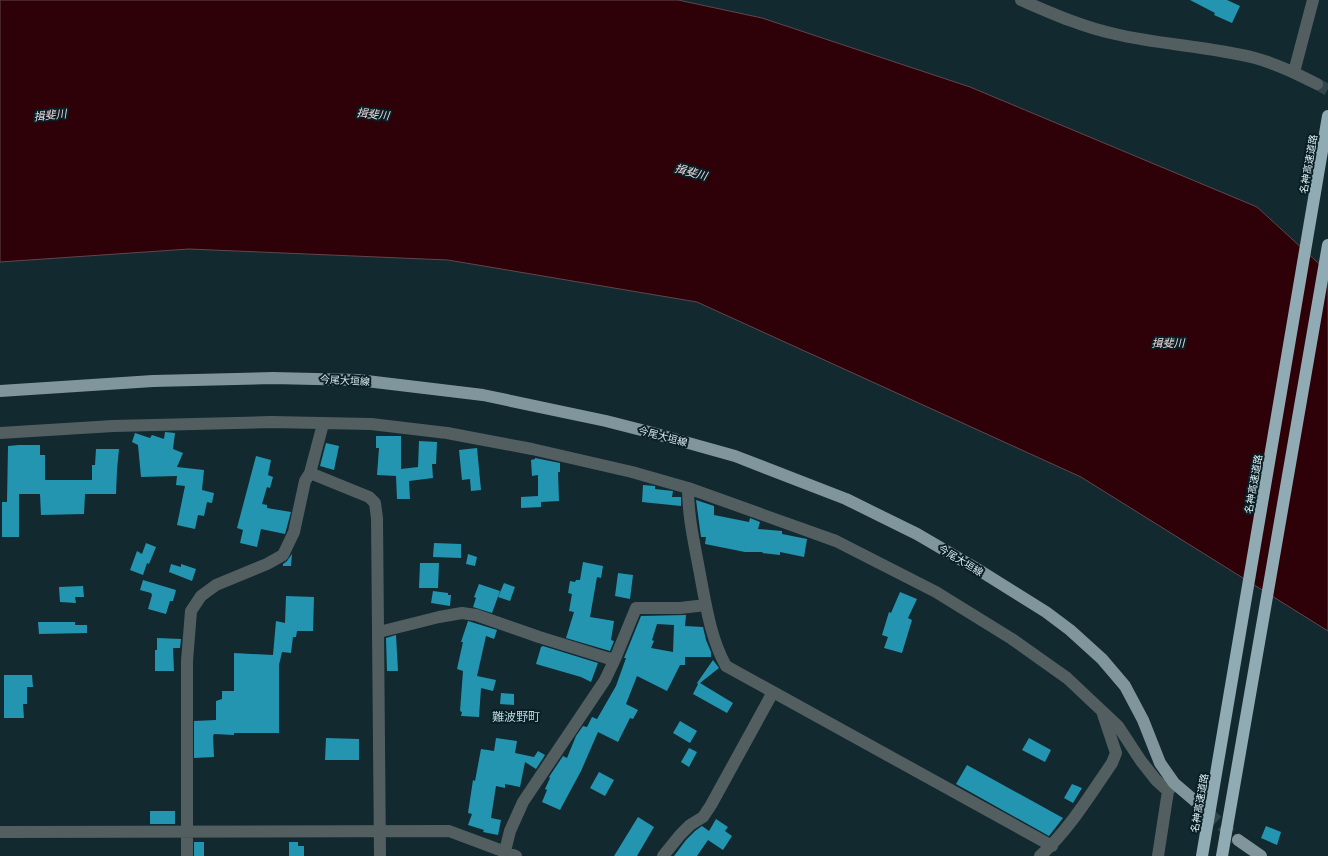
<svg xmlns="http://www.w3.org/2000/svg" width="1328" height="856" font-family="'Roboto Serif','Noto Sans JP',serif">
	<rect width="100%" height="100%" fill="#122930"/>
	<path fill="#2e0008" stroke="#62464d" d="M0,0H678L762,18L970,87L1257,207L1328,272V631L1081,477L697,302L448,260L189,249L0,262Z"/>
	<path fill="#2495b1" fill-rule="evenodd" d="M1190,0H1227L1240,6L1232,23L1214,15L1215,13Z
		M165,432L175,433L173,449L183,453L177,467L204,470L202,490L214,493L212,503L207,502L204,516L198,515L195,529L177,525L185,486L176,485L177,476L141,477L138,445L132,442L135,433L150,438L152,435L164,439Z
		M376,436H401V469L418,467L419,441L437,442L436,464H432L433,478L409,481L410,499H397L396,476L377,475L379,448H376Z
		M326,443L339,446L334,470L320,466Z
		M19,445H40V455H45V480H92V465H95L96,449H119L117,470L116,494H85L84,514L41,515L40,494H19V537H2V502H7L8,446Z
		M477,448L481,490L471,491L470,479L462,480L459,450Z
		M256,456L271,460L268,475L273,477L270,488L267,487L262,504L267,505V508L291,512L285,534L261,529L257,547L240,543L243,530L237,528Z
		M535,458L560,463V472H558L559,501L541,502V507L521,508V497L538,496V475L532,476L531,460L535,459Z
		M643,485L655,486V489L673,491L672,497H681V506L642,502Z
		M696,500L714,506V515L749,522L750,518L760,522L758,529L782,531V534L807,539L804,557L780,552V555L762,553L763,552H745L705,544L706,537H701Z
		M146,543L156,547L149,564L147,563L143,575L130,570L137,551L142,554Z
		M434,543L461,544V558L433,557Z
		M292,554L291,566H283V564L287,561Z
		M468,554L477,557L475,566L466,564Z
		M583,562L603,566L601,578L597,577L590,617L614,621L611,640L614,641L610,651L566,638L574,612L569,611L572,594L568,593L570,581L575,582L576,580H580Z
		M420,563H439L438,588H419Z
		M171,564L181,567V564L196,569L192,581L169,572Z
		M618,573L633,575L630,599L615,596Z
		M143,580L176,590L173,601H170L166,614L148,609L152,595L151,593L140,590Z
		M504,583L515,587L510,601L498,597Z
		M479,584L500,591L492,613L473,607L476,598L474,597Z
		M83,586L84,597H75L76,603L60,602L59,587Z
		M433,591L448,593V595H451L450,606L431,603Z
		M900,592L917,599L908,618L912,620L902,653L884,648L888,637L882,635L889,612L891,613Z
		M286,596L314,597L313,631H297L296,637H293L291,653L282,652L279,665V733H234V735L214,734L213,736L214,757L194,758V721L216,720V701L222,699V691H234V653L273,655L276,621L285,623Z
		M686,615L685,626L703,627L706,640L711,652V657H685V665H680L667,691L637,676L626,704L638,710L633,719L630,718L618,742L598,732L581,771L560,810L542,802L547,790L545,789L550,778L549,777L563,756L567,758L576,736L583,726L587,727L592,717L597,719L616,686L626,658H624L641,616ZM657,624L674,625L673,652L651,648L654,641L652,640Z
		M468,621L497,630L494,639L486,636L477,676L496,680L493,691L481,688L479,717L461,716L462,712L460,711L463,671L457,669L463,642H461Z
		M38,622H75V625H87V633L39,634Z
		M396,635L398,671H387L386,638Z
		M157,638L181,639L180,648H173L174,671H155V650H157Z
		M543,646L598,663L591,682L581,677L536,664L541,647Z
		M713,660L719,668L700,683L733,703L727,713L693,694L698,684L697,683Z
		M4,675H32L33,687H27V704H23L24,718H4Z
		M501,693L514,694V705L500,704Z
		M680,721L697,731L690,743L673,733Z
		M326,738L359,739V760H325Z
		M496,738L517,741L515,753L534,757L538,751L545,755L536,769L525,762L520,787L505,784V788L496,786L491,818L501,820L498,835L483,832L484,830L468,825L472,814L468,813L473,780L475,781L481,749L494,751Z
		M1029,738L1051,750L1045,762L1022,750Z
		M689,748L697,752L689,767L681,762Z
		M967,765L1063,818L1049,836L956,784Z
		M599,772L614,780L605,796L590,788Z
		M1072,784L1082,788L1073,803L1064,798Z
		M150,811H175V824H150Z
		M638,817L654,827L637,856H614Z
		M716,819L728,827L725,831L732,836L723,850L708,840L697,856H674L686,840L695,831L702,826L709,831Z
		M1266,826L1281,832L1277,845L1261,838Z
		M194,842H204V856H194Z
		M289,842H298V846H304V856H289Z"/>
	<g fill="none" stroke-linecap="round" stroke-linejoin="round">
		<path stroke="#30464d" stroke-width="12" stroke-dasharray="12 6" stroke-linecap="butt" d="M1317,84L1328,90"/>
		<path stroke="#30464d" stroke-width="12" stroke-dasharray="12 6" stroke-linecap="butt" d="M1195,801L1238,840"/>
		<path stroke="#535e61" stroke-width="12" d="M1021,0C1051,13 1082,27 1115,34C1161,45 1209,46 1255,58C1277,64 1297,74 1317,84
			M1294,72L1313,0
			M0,433L113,426L271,422L371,424L447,433L532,449L632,472L688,488L836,541L936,592L1012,639L1067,678L1118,726L1141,761L1156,780L1168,791
			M310,473L369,497L375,503L377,518L380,856
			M688,488C688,516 694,542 699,569C705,600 710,638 726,666L1052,846
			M379,632L439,617L462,613L476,615L539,637L607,658L615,659
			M0,832L449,831L516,856
			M505,851L510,831L523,802L605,680L615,659L636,608H680L706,605
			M187,856V661L191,611L201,596L216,585L267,564L283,555L294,532L305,481L310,473L323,424
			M663,856L680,835L690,825L703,817L711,805L773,692
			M1040,856C1069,830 1090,795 1112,763L1116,753L1103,714
			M1158,856L1168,791L1172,786"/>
		<path stroke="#80959c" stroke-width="12" d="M0,391L153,381L273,378L358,380L483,395L606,421L649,432L735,456L846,499L917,534L982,572L1046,612L1070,630L1102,659L1125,686L1143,720L1160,763L1174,783L1195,801
			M1238,840L1261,856"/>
		<path stroke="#91abb4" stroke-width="12" d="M1202,856L1328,116
			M1222,856L1328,245"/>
	</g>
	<g text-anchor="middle" stroke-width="4" stroke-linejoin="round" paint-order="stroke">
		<g font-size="10" fill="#ddebef" stroke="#081f26">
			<text transform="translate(1308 164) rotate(-80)" y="4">名神高速道路</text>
			<text transform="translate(345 380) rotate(3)" y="4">今尾大垣線</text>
			<text transform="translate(663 436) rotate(15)" y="4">今尾大垣線</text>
			<text transform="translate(1253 484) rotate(-80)" y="4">名神高速道路</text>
			<text transform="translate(961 560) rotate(31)" y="4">今尾大垣線</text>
			<text transform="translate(1199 803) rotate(-80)" y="4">名神高速道路</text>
		</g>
		<g font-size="11" font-style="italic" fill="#f1d9db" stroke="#081f26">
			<text transform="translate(373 114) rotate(6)" y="4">揖斐川</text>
			<text transform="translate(50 115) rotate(-6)" y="4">揖斐川</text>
			<text transform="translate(691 172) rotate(15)" y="4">揖斐川</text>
			<text x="1168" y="347">揖斐川</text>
		</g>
		<g font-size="12" fill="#bad5dd" stroke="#081f26">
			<text x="516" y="721">難波野町</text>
		</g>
	</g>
</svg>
